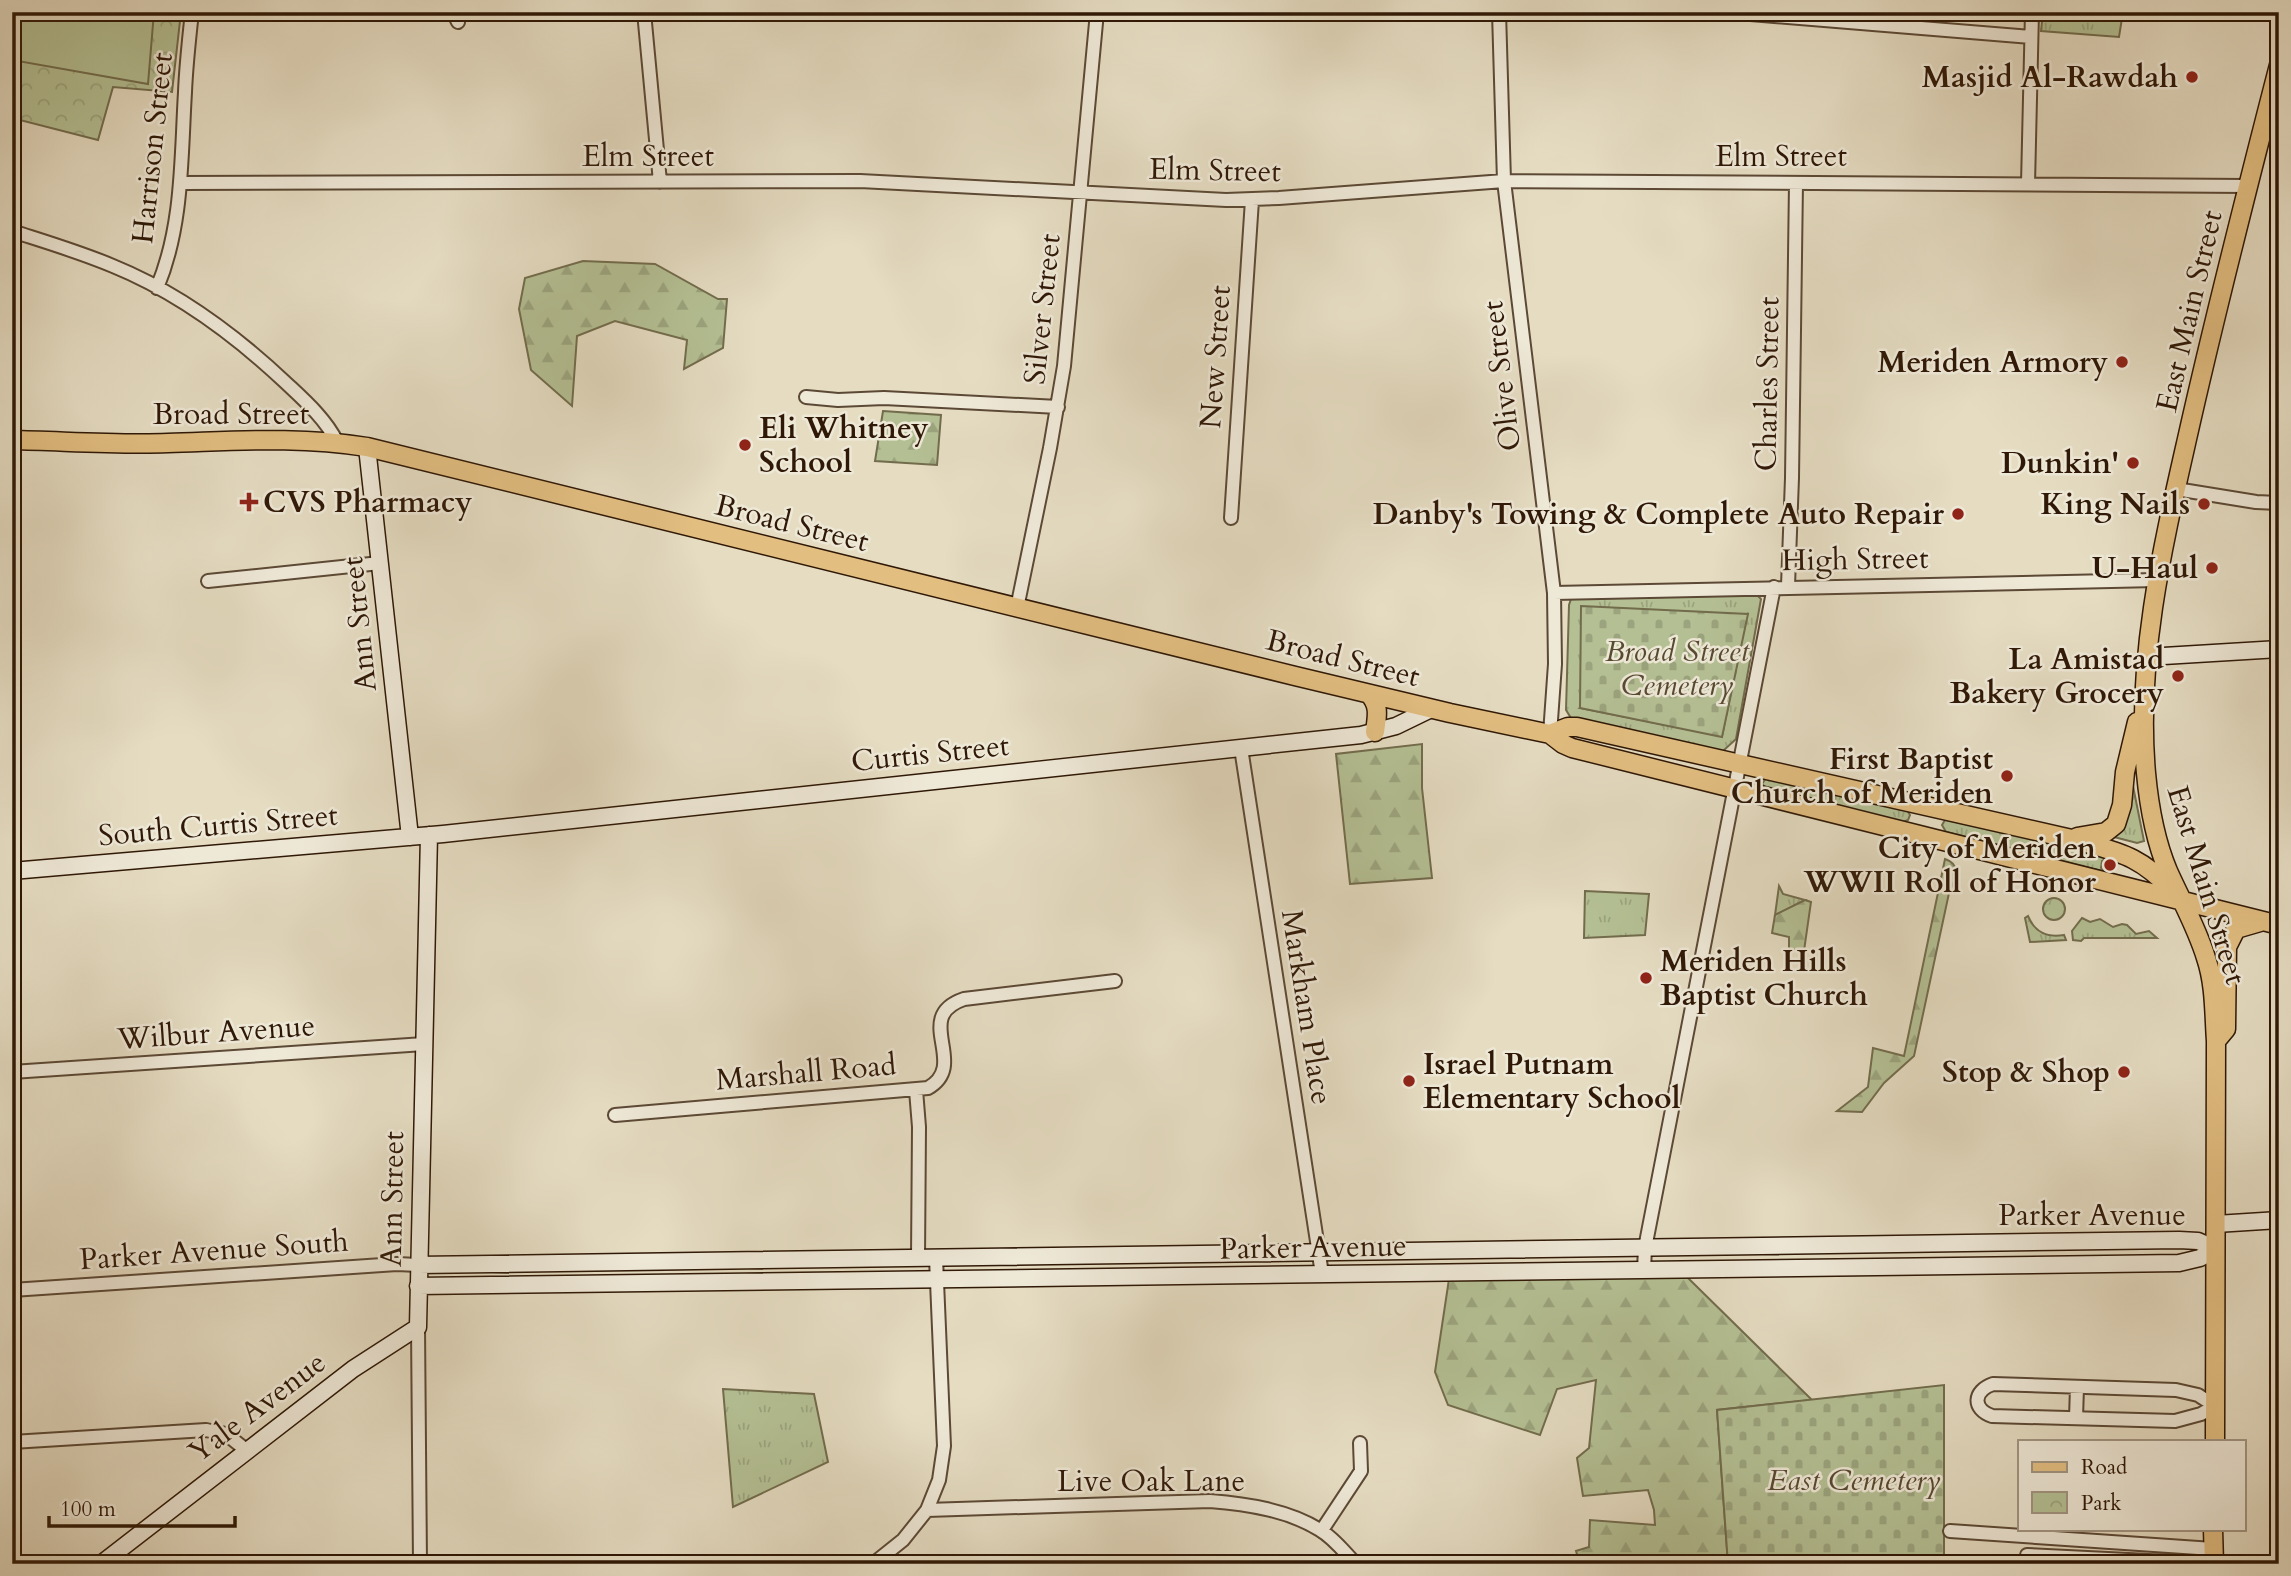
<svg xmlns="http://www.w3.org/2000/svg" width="2291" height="1576" font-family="Cardo,serif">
	<defs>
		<pattern id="grass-tufts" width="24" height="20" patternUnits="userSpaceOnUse" patternTransform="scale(1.75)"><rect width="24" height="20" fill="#b4c094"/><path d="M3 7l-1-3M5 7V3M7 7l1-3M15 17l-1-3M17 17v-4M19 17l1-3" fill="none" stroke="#9ba47e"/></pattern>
		<pattern id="forest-firs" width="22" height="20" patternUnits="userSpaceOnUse" patternTransform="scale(1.75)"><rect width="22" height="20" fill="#b4c094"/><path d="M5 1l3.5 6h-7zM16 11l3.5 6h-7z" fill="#9ba47e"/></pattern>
		<pattern id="cemetery-stones" width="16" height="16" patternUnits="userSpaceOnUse" patternTransform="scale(1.75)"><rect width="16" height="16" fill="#b4c094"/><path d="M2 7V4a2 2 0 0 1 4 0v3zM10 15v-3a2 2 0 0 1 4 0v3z" fill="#9ba47e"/></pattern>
		<pattern id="park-crowns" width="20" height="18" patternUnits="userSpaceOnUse" patternTransform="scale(1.75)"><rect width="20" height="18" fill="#b4c094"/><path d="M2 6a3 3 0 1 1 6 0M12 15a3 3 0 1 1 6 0" fill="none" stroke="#9ba47e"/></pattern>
	</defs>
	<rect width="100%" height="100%" fill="#e5dcc2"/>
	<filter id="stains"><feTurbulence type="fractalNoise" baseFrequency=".00286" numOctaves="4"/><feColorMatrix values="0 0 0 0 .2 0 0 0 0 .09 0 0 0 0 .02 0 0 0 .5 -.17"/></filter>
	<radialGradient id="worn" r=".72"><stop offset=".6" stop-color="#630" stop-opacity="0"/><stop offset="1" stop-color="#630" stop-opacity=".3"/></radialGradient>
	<path fill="url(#grass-tufts)" stroke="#726c4d" stroke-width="2" fill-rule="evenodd" d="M2043,12H2123L2119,37L2041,31Z
		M1757,595L1761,599L1736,739L1722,752L1576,719L1571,718L1566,710L1569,605L1571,599ZM1747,614L1722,736L1580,708Z
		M1766,778L1907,810L1910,815L1908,820L1903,822L1767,789L1762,784Z
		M2132,781L2144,841L2137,843L2114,837Z
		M1945,820H1947L2109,856L2102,861L2101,868L2105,872L1946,832L1942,825Z
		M1779,886L1783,894L1805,900L1775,915Z
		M1585,891L1649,894L1645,935L1584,938Z
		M2043 909a11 11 0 1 1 22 0a11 11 0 1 1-22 0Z
		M2028,916C2035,933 2047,938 2064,935L2066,940L2030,942L2025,918Z
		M2082,918L2090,922L2100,919L2113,927L2122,924L2127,925L2136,934L2149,931L2157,938H2084L2081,941L2073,940L2072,931Z
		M723,1389L814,1394L828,1462L733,1507Z"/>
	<path fill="url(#forest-firs)" stroke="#726c4d" stroke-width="2" d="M583,261L655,264L718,299H727L723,348L684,369L687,340L615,321L577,336L572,406L531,370L519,309L525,278Z
		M883,411L941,415L937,465L875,461Z
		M1422,744V788L1432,878L1350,884L1336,754Z
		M1945,859C1963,865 1955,880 1949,893L1914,1056L1884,1083L1862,1112L1837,1111L1868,1087L1873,1048L1904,1056Z
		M1805,900L1811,902L1804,951L1789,949V937L1772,933L1775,915Z
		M1686,1276L1812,1400L1717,1410L1728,1564H1644L1635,1559L1580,1564L1576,1551L1589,1547L1590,1520L1655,1525L1654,1510L1648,1490L1583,1496L1577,1458L1589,1448L1596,1380L1557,1389L1540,1435L1448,1405L1435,1372L1449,1279Z"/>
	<path fill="url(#cemetery-stones)" stroke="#726c4d" stroke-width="2" d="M1581,606L1748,614L1722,737L1580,708Z
		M1944,1385V1564H1728L1717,1410Z"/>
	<path fill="url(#park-crowns)" stroke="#726c4d" stroke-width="2" d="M12,12H181L172,92L113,87L98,140L12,118Z"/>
	<path fill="#b4c094" stroke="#726c4d" stroke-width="2" d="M12,12H154L148,84L12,60Z"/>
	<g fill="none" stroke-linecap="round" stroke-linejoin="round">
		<defs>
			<path id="street" d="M453,12L458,22
				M644,12L660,182
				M1499,12L1504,181L1554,593L1555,664L1550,734
				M1726,12L2031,37
				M181,183L860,181L1226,200L1279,198L1504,181L2248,186
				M2028,184L2032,12
				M12,231C46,242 80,252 113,266C177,292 235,335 285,382C304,400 325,418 337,442
				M157,288C183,226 181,158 185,92C186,66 189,39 192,12
				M806,397L838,400L884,398L1058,407
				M2176,489L2256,502L2279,503
				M1231,518L1252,200
				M208,581L380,563
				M1788,586L1792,478L1796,183
				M1554,593L2157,580
				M1017,608L1050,448L1064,366L1097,12
				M1241,748L1322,1274
				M12,1072L424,1044
				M916,1090L919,1127L918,1258
				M615,1115L928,1088C970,1064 911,1017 964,999L1115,981
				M1644,1270L1645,1248L1774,587
				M12,1290L397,1264L418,1265
				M418,1327L420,1564
				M1993,1384L2176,1390L2198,1395L2215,1406L2201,1414L2175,1421L1992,1416C1972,1409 1973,1391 1993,1384Z
				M2076,1418L2077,1387
				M12,1442L206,1430L226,1434L246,1450
				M927,1510L1210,1501C1247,1504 1288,1510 1320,1530C1334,1538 1345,1553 1356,1564
				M1322,1530L1361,1471L1360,1443
				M1950,1531L2213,1549
				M2027,1555L2209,1564
				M873,1564L903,1540L927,1510L939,1480L944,1446L936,1258"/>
			<path id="secondary" d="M367,447L410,837
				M2147,657L2279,649
				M12,871L443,834L1361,735L1396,726L1431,709
				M2216,1224L2279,1220
				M418,1286L2179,1263L2200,1258L2216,1249L2198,1241L2179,1240L418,1265
				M101,1564L353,1369L418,1327L429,835"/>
			<path id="primary" d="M12,440C64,441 117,445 168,443C238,441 298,436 367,447L1295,676L1450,713L1550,734L1563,744L1572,748L2279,925
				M1369,694C1380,706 1377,716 1375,732
				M1550,734L1568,727H1577L2076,840C2120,853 2139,855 2172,890
				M2077,837L2106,832L2116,824L2122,805L2125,772L2137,722
				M2216,1041L2226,1029L2227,947L2236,929L2260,922
				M2215,1441L2216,1041C2214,1013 2215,985 2206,958C2197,928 2181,900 2168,871C2155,840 2149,806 2146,773C2136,661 2162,549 2187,439C2215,314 2247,189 2279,65
				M2213,1529L2214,1564"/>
		</defs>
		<use href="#street" stroke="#5c4935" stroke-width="16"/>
		<use href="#secondary" stroke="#2f1806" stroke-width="19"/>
		<use href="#primary" stroke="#2f1806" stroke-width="21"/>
		<use href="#street" stroke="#eee8d7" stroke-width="12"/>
		<use href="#secondary" stroke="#eee8d7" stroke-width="16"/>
		<use href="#primary" stroke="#e2be81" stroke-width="18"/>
	</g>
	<g fill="#8f2418" stroke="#eee8d7" stroke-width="2.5">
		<circle cx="2192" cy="77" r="7"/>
		<circle cx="2122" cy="362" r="7"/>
		<circle cx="745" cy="445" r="7"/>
		<circle cx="2133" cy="463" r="7"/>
		<path d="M245.5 491.5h7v7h7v7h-7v7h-7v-7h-7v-7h7z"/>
		<circle cx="2204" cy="504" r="7"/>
		<circle cx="1958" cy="514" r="7"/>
		<circle cx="2212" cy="568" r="7"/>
		<circle cx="2178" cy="676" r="7"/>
		<circle cx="2007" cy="776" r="7"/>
		<circle cx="2110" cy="865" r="7"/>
		<circle cx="1646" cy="978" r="7"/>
		<circle cx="2124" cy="1072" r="7"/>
		<circle cx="1409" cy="1081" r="7"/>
	</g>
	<g text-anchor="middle" stroke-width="5" stroke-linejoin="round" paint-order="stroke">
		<g font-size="30" font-weight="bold" fill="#2f1806" stroke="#eee8d7" text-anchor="end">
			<text x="2178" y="87">Masjid Al-Rawdah</text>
			<text x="2108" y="372">Meriden Armory</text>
			<text x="759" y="438" text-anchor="start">Eli Whitney<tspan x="759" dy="34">School</tspan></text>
			<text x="2119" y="473">Dunkin'</text>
			<text x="263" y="512" text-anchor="start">CVS Pharmacy</text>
			<text x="2190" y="514">King Nails</text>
			<text x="1944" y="524">Danby's Towing &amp; Complete Auto Repair</text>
			<text x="2198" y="578">U-Haul</text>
			<text x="2164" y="669">La Amistad<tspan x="2164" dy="34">Bakery Grocery</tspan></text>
			<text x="1993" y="769">First Baptist<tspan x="1993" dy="34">Church of Meriden</tspan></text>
			<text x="2096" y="858">City of Meriden<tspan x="2096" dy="34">WWII Roll of Honor</tspan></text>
			<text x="1660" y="971" text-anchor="start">Meriden Hills<tspan x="1660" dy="34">Baptist Church</tspan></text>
			<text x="1423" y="1074" text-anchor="start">Israel Putnam<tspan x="1423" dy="34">Elementary School</tspan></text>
			<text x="2110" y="1082">Stop &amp; Shop</text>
		</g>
		<g font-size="30" fill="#2f1806" stroke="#eee8d7">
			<text transform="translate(152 148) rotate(-84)" y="10">Harrison Street</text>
			<text x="648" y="166">Elm Street</text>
			<text x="1781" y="166">Elm Street</text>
			<text transform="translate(1215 170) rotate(1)" y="10">Elm Street</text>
			<text transform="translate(1042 309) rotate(-84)" y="10">Silver Street</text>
			<text transform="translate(2189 311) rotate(-77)" y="10">East Main Street</text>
			<text transform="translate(1215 357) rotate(-86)" y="10">New Street</text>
			<text transform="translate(1501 376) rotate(-97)" y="10">Olive Street</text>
			<text transform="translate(1767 384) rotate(-89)" y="10">Charles Street</text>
			<text x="231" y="424">Broad Street</text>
			<text transform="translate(792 523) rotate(14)" y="10">Broad Street</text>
			<text transform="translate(1855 559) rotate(-1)" y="10">High Street</text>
			<text transform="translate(359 624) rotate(-96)" y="10">Ann Street</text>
			<text transform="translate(1343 658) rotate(14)" y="10">Broad Street</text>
			<text transform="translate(930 753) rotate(-6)" y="10">Curtis Street</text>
			<text transform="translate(218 825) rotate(-5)" y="10">South Curtis Street</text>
			<text transform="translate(2207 885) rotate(73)" y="10">East Main Street</text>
			<text transform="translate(1307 1007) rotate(81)" y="10">Markham Place</text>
			<text transform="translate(216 1032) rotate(-4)" y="10">Wilbur Avenue</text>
			<text transform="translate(806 1072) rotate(-5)" y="10">Marshall Road</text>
			<text transform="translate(392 1199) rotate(-89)" y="10">Ann Street</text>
			<text x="2092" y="1225">Parker Avenue</text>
			<text transform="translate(1313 1247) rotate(-1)" y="10">Parker Avenue</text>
			<text transform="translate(214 1250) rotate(-4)" y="10">Parker Avenue South</text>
			<text transform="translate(257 1407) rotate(-37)" y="10">Yale Avenue</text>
			<text x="1151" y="1491">Live Oak Lane</text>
		</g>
		<g font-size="30" font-style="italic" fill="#574a31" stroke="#eee8d7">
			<text x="1677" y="661">Broad Street<tspan x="1677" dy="34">Cemetery</tspan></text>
			<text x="1854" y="1490">East Cemetery</text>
		</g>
	</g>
	<rect width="2291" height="1576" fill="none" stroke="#e5dcc2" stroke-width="42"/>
	<rect x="14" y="14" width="2263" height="1548" fill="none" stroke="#2f1806" stroke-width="3.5"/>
	<rect x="21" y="21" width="2249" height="1534" fill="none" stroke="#2f1806" stroke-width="2"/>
	<rect x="2018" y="1440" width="228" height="91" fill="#eee8d7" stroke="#a29583" stroke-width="2"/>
	<rect x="2032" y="1462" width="35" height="10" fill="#e2be81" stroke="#a29583" stroke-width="2"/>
	<text x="2081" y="1474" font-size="21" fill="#2f1806">Road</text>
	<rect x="2032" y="1492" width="35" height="21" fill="url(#park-crowns)" stroke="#a29583" stroke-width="2"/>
	<text x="2081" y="1510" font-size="21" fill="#2f1806">Park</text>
	<path d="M49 1516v10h186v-10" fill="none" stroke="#2f1806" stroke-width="3.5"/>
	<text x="60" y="1516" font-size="21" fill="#2f1806" stroke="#eee8d7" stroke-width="5" paint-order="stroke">100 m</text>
	<rect width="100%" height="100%" filter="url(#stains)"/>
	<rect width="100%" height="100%" fill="url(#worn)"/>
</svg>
